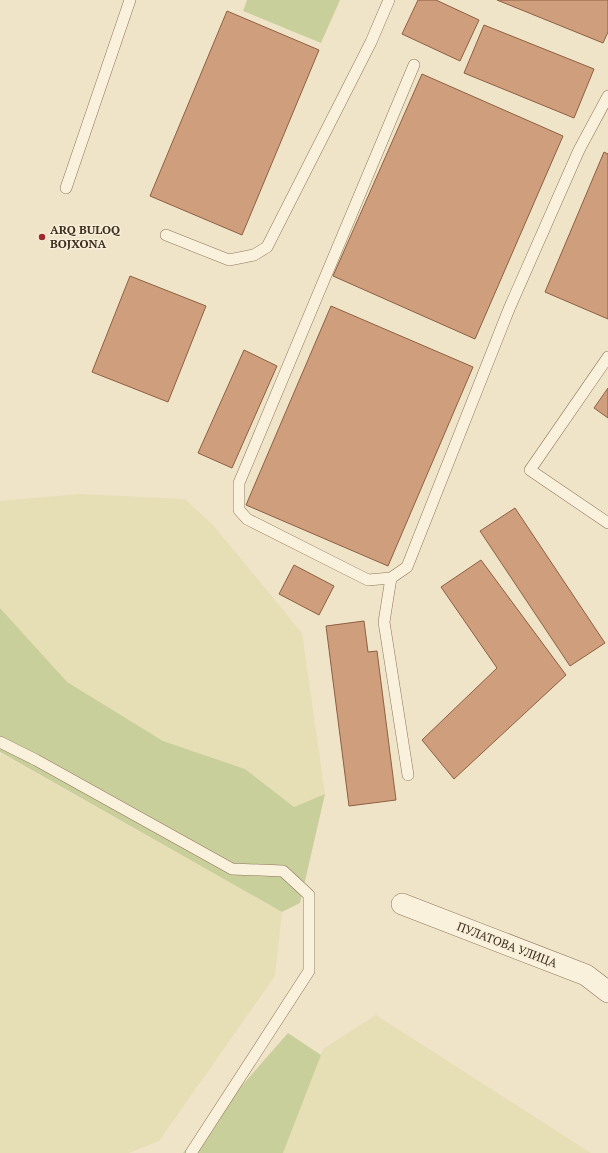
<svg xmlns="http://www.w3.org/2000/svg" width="608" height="1153" font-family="'PT Serif',serif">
	<rect width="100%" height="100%" fill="#f0e4c8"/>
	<path fill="#e6deb5" d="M78,494L185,499L213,525L302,633L325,794L294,807L245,769L163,741L66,682L0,608V501Z
		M2,754L282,912L275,976L159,1141L129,1153H0V756Z
		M376,1015L591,1153H283L323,1049Z"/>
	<path fill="#c9cf9b" d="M247,0H340L321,43L243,11Z
		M0,608L67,682L163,741L245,769L294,807L325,794L300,903L282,912L0,752Z
		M288,1033L321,1055L283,1153H183Z"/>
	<path fill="#cf9f7d" stroke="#8d5f41" d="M418,0H436L479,20L460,61L402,34Z
		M497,0H608V32L603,43Z
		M227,11L319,50L242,235L150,196Z
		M484,25L594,69L574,118L464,73Z
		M422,74L563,136L475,339L333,276Z
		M604,152L608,154V319L545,292Z
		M130,276L206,306L168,402L92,372Z
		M331,306L473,367L388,566L246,505Z
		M244,350L277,366L232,468L198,453Z
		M608,388V418L594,408Z
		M515,508L605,643L570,666L480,531Z
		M481,560L566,675L454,779L422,740L497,668L441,587Z
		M294,565L334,586L319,615L279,594Z
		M364,621L368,652L377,651L396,800L349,806L326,626Z"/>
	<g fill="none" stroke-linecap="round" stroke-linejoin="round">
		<defs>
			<path id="lane" d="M414,65L239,483V510L247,519L368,580L391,578L407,567L509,309L579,150L608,96
				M66,188L130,0
				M166,235L229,260L254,255L267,247L371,42L389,0
				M608,357L530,470L608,523
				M391,578L384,622L408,775
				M0,742L36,760L232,869L283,871L309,895V971L191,1153"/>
			<path id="street" d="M402,904L586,975L608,992"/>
		</defs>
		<use href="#lane" stroke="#8d765c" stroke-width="12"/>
		<use href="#street" stroke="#8d765c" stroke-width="22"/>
		<use href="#lane" stroke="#faf1dc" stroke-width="11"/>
		<use href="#street" stroke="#faf1dc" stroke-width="21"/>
	</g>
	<circle fill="#9e2a2b" stroke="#f7eed8" stroke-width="1.5" cx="42" cy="237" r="4"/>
	<g text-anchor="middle" stroke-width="3" stroke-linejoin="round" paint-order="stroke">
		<g font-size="12" font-weight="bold" fill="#3d2e20" stroke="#f7eed8" text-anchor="start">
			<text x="50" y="234">ARQ BULOQ<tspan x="50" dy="14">BOJXONA</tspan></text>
		</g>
		<g font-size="12" fill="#3d2e20" stroke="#f7eed8">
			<text transform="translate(507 945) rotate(21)" y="4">ПУЛАТОВА УЛИЦА</text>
		</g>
	</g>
</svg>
